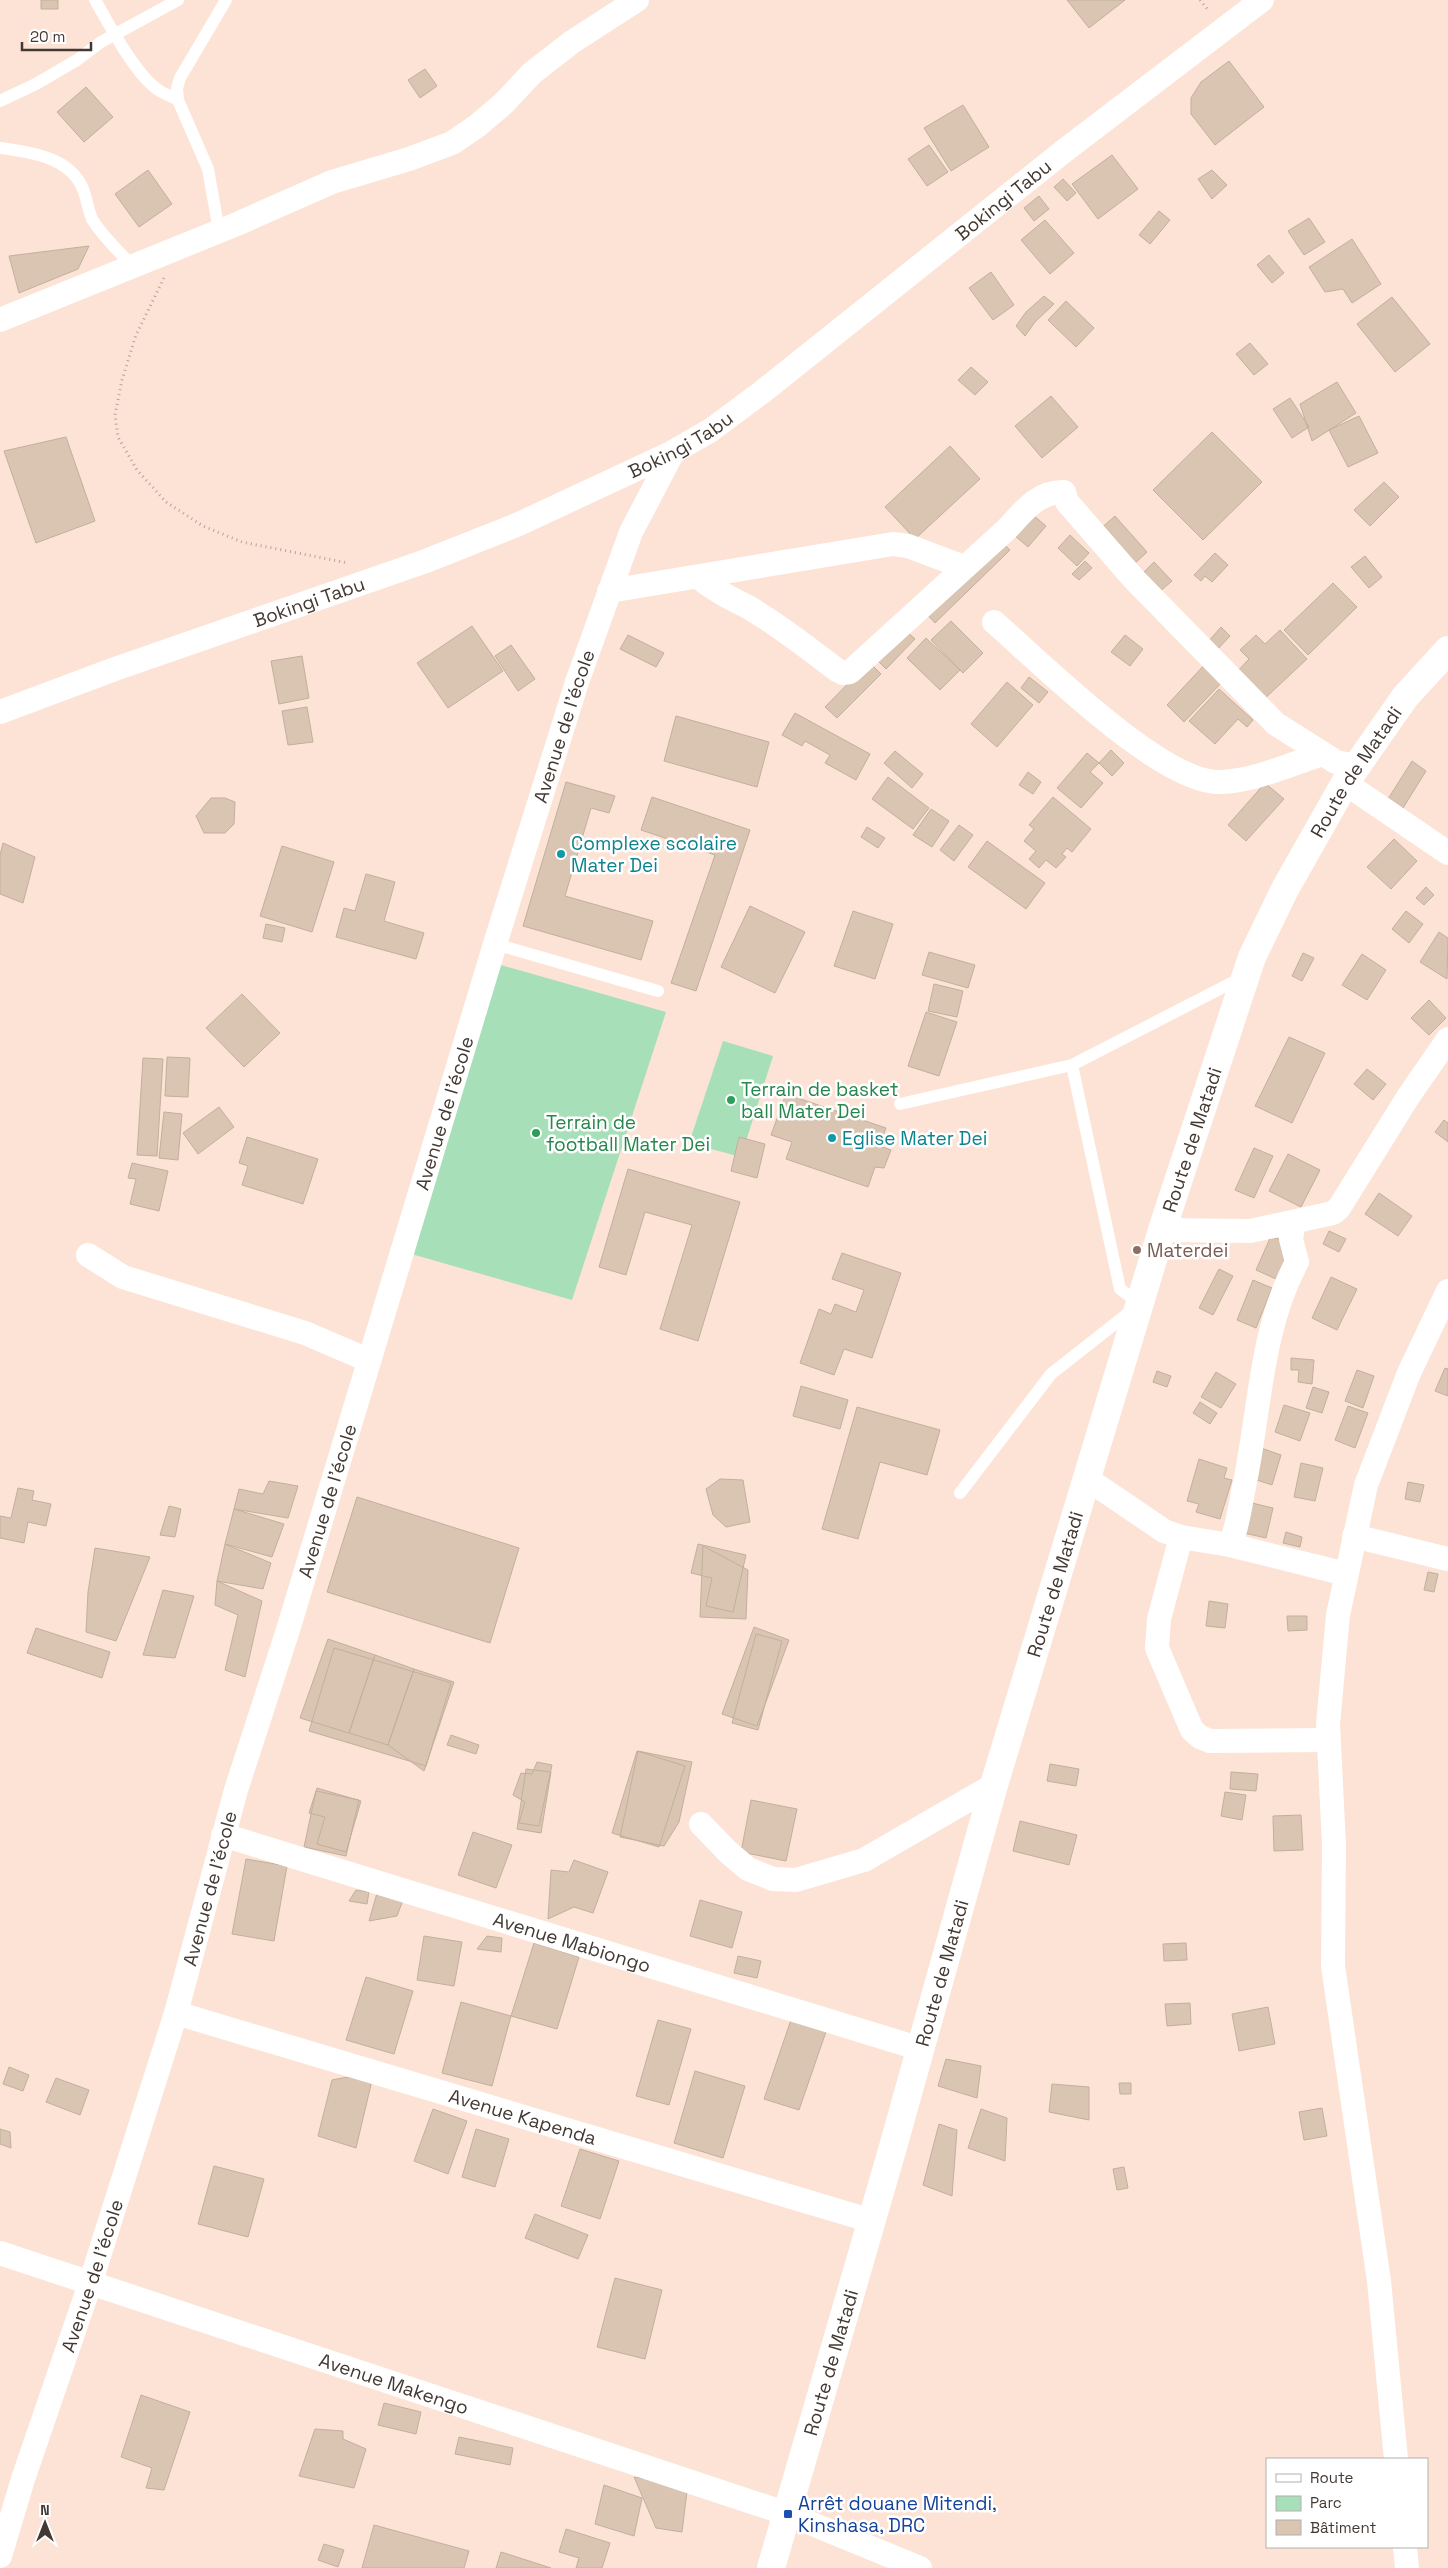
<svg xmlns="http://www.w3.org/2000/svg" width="1448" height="2568" font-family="'Space Grotesk',sans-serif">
	<rect width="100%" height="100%" fill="#fce3d5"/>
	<path fill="#a7dfb9" d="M497,964L666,1012L572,1300L408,1253Z
		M723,1041L773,1056L741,1157L689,1143Z"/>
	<path fill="#d9c5b2" stroke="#c2af9c" d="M41,0H58V9H41Z
		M1067,0H1125L1089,28Z
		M1229,61L1264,107L1215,145L1191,114V98L1201,82Z
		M425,69L437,86L420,98L408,80Z
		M86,87L113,117L84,142L57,112Z
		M963,105L989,147L951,171L924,128Z
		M929,145L948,172L927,186L908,159Z
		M1112,155L1138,189L1098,219L1072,184Z
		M148,170L172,204L139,227L115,194Z
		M1212,170L1227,185L1212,199L1198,179Z
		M1063,179L1076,193L1067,201L1054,187Z
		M1039,196L1049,209L1034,221L1024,208Z
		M1159,211L1170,220L1150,244L1139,235Z
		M1309,218L1325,242L1304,255L1288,231Z
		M1045,220L1074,253L1050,274L1021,240Z
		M1352,239L1381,284L1352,303L1343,289L1325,292L1309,267Z
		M89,246L78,269L19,293L9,256Z
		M1269,255L1284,273L1272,283L1257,265Z
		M991,272L1014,305L993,320L969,288Z
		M1044,296L1054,304L1035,322L1025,336L1016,326L1026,312Z
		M1392,297L1430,344L1395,372L1357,324Z
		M1066,301L1094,328L1076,347L1048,320Z
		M1250,343L1268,364L1254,375L1236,354Z
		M971,367L988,382L975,395L958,380Z
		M1337,382L1356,413L1312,441L1300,404Z
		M1051,396L1078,427L1042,458L1015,426Z
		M1290,398L1309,427L1292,438L1273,409Z
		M1359,416L1378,453L1348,467L1329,430Z
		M1212,432L1262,482L1203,540L1153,490Z
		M66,437L95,521L36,543L4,451Z
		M950,446L980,479L915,539L885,507Z
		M1384,482L1399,497L1370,526L1354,510Z
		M1025,508L1046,526L1028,547L1007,529Z
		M1115,516L1147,552L1131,567L1098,531Z
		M1070,535L1089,553L1077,566L1058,548Z
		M999,539L1010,550L935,623L924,611Z
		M1215,553L1228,565L1212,582L1205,576L1201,581L1194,575Z
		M1365,556L1382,577L1369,588L1351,567Z
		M1085,561L1092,568L1079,580L1072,574Z
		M1154,562L1172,581L1157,594L1140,576Z
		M1333,583L1357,607L1308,655L1284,630Z
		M951,621L983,653L963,673L931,640Z
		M472,626L503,671L448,708L417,663Z
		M1221,627L1230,636L1216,651L1207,643Z
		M905,630L915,639L886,669L876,659Z
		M1280,630L1307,659L1261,702L1234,675L1249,659L1240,650L1256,635L1265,644Z
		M628,635L664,653L656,667L620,649Z
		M1125,635L1143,649L1130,666L1111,652Z
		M926,638L960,670L940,690L907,658Z
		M511,645L535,679L518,691L495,656Z
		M302,656L309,698L279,704L271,661Z
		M869,662L881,674L837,718L825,707Z
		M1207,662L1225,679L1184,722L1167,705Z
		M1029,677L1048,692L1039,703L1021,688Z
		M1007,682L1033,705L997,747L971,724Z
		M1219,689L1253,720L1247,727L1238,719L1215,744L1189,721Z
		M307,707L313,742L288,745L282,711Z
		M795,713L870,754L856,780L825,763L830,755L805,741L802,746L782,735Z
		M676,716L769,742L757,787L664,761Z
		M1111,750L1124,763L1112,776L1099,763Z
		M895,751L923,774L912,788L884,763Z
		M1087,753L1099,763L1090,772L1103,783L1081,808L1057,788Z
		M1412,761L1426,771L1403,808L1388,799Z
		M1028,772L1041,782L1033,794L1019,785Z
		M888,777L929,808L913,829L872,799Z
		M566,782L615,796L609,813L591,808L565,896L653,921L641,960L523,926Z
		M1265,783L1284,799L1246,841L1228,825Z
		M652,797L750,830L696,991L671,983L715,855L641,830Z
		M1053,797L1091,829L1072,852L1067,848L1062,854L1066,857L1056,868L1046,860L1039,868L1029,859L1036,851L1024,841L1034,829L1029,825Z
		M211,798H225L235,802L234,824L225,833H204L196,816Z
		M931,809L949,821L932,847L913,835Z
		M959,825L973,835L954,861L940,850Z
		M867,827L885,838L878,848L861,837Z
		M1394,839L1417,861L1391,889L1367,867Z
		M987,841L1045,883L1026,909L968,867Z
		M3,843L35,857L23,903L0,894V855Z
		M282,846L334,862L312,932L260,916Z
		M366,874L395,882L384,921L424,933L416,959L336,937L344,908L355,911Z
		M1426,887L1434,895L1424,905L1416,898Z
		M750,906L805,932L775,993L721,967Z
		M853,911L893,924L875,979L834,966Z
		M1406,911L1423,924L1409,943L1392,929Z
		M266,924L285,928L282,942L263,938Z
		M1439,932L1448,938L1447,979L1420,962Z
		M929,952L975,965L968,988L922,975Z
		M1303,953L1314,958L1302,981L1292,976Z
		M1362,954L1386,970L1367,1000L1342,985Z
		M934,984L963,991L957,1017L928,1011Z
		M242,994L280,1033L244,1067L206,1028Z
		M1429,1000L1446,1018L1429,1035L1411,1018Z
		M926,1012L957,1022L939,1076L908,1066Z
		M1289,1037L1325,1053L1292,1123L1255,1106Z
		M167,1057L190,1058L188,1097L165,1096Z
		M143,1058L163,1059L157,1156L137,1155Z
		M1367,1069L1386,1084L1373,1100L1354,1084Z
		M786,1094L886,1128L879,1146L891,1150L884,1168L875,1167L868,1187L786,1159L792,1142L771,1135Z
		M219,1107L234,1127L198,1154L183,1133Z
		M164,1112L182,1114L178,1160L159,1158Z
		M1444,1120L1448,1123V1142L1435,1132Z
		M247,1137L318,1159L303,1204L242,1185L248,1166L239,1163Z
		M739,1137L765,1144L757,1178L731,1171Z
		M1254,1148L1273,1156L1254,1198L1235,1190Z
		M1288,1154L1320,1170L1301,1207L1269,1191Z
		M132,1163L168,1171L159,1211L130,1204L136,1179L128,1178Z
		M628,1169L740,1202L698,1341L660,1329L692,1225L645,1212L626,1275L599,1267Z
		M1379,1193L1412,1216L1398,1236L1365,1214Z
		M1329,1231L1346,1239L1339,1252L1323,1244Z
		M1271,1236L1292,1245L1276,1279L1256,1270Z
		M842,1253L901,1273L872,1358L844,1349L834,1375L800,1363L819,1309L831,1314L835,1304L856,1312L864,1290L832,1279Z
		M1219,1269L1233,1276L1213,1315L1199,1308Z
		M1331,1277L1357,1289L1337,1330L1312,1318Z
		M1253,1280L1272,1288L1256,1328L1237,1320Z
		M1291,1358L1314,1360L1312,1384L1298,1382L1299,1370H1291Z
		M1445,1368L1448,1369V1396L1435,1391Z
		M1357,1370L1374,1376L1363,1408L1345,1401Z
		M1157,1371L1171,1376L1167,1387L1153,1382Z
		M1216,1372L1236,1384L1221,1408L1201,1397Z
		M801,1386L848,1400L840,1429L793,1416Z
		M1313,1387L1329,1392L1322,1413L1306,1408Z
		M1200,1402L1217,1413L1210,1424L1193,1413Z
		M1284,1405L1310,1413L1300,1441L1275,1432Z
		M1348,1406L1368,1413L1355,1448L1335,1440Z
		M857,1407L940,1430L927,1475L880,1462L858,1539L822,1529Z
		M1261,1448L1281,1455L1272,1485L1251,1478Z
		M1199,1459L1227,1468L1224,1478L1232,1480L1220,1519L1196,1512L1199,1504L1187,1501Z
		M1301,1463L1323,1468L1315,1501L1294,1497Z
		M720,1479L743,1480L750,1522L726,1527L713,1515L706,1489Z
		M269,1481L298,1486L288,1518L234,1509L239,1489L263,1494Z
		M1408,1482L1424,1485L1420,1502L1405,1499Z
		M18,1488L34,1491L32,1500L51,1504L46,1526L28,1522L24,1543L0,1538V1516L11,1518Z
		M357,1497L519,1548L490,1643L327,1592Z
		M1252,1503L1273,1508L1266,1538L1244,1533Z
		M169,1506L181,1509L175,1537L160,1535Z
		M234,1509L284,1524L272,1557L225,1544Z
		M1286,1532L1302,1537L1300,1547L1283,1543Z
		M225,1544L271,1563L263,1589L217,1581Z
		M698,1544L746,1555L733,1612L706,1606L712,1578L691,1573Z
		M703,1546L748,1570L746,1619L700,1617Z
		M95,1548L150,1557L116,1641L86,1632L88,1592Z
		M1428,1572L1438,1574L1434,1592L1424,1590Z
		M217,1581L262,1601L245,1677L225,1670L238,1615L215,1605Z
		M163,1590L194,1596L175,1658L143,1655Z
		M1209,1601L1228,1604L1225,1628L1206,1626Z
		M1287,1616H1307V1630L1288,1631Z
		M754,1627L789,1640L757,1726L722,1714Z
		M36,1628L110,1652L102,1678L27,1653Z
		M756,1634L782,1641L758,1730L732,1723Z
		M328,1639L375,1655L349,1733L300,1718Z
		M334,1648L451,1683L426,1766L309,1731Z
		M375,1655L414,1669L388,1745L349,1733Z
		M414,1669L454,1682L424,1771L388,1745Z
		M451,1735L479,1745L476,1754L447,1745Z
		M637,1751L685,1766L659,1847L612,1833Z
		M638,1751L692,1762L679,1822L664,1846L620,1837Z
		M537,1762L552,1765L539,1826L519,1823L525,1802L513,1795L521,1773L532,1774Z
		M1050,1764L1079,1769L1076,1786L1047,1781Z
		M526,1769L551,1772L541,1833L517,1829Z
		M1231,1772L1258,1774L1256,1791L1230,1789Z
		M317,1788L361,1801L346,1852L317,1844L325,1817L309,1813Z
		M316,1791L359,1800L346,1856L304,1847Z
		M1225,1792L1246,1795L1242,1820L1221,1816Z
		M751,1800L797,1809L786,1861L741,1852Z
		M1301,1815L1303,1850L1274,1851L1273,1816Z
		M1020,1821L1077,1835L1069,1865L1013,1851Z
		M473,1832L512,1845L496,1888L458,1875Z
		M246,1859L287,1866L274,1941L232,1934Z
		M574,1860L608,1872L593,1913L574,1907L548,1919L551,1870L569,1872Z
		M356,1890L369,1892L367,1904L349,1901Z
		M377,1893L403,1900L397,1916L369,1921Z
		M700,1900L742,1912L732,1948L690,1936Z
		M424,1936L462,1942L454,1986L417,1980Z
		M487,1936L502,1938L501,1952L477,1949Z
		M534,1943L579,1957L557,2029L511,2016Z
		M1186,1943L1187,1960L1164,1961L1163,1944Z
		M738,1956L761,1961L757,1978L734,1973Z
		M366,1977L413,1991L394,2054L346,2040Z
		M461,2002L511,2016L492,2086L442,2073Z
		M1190,2003L1191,2024L1167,2026L1165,2004Z
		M1268,2007L1275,2044L1239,2051L1232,2014Z
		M794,2011L829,2023L799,2110L764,2099Z
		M658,2020L691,2029L669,2105L636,2096Z
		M946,2059L981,2066L977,2098L938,2086Z
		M9,2067L29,2075L23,2091L3,2084Z
		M695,2071L745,2086L723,2158L674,2143Z
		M374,2072L356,2148L318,2136L332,2080Z
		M56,2078L89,2090L80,2115L46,2102Z
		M1119,2083H1131V2094H1120Z
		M1052,2084L1089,2087V2120L1049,2112Z
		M1322,2108L1327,2136L1304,2140L1299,2112Z
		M433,2109L467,2121L448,2174L414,2161Z
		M981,2109L1007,2118L1005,2161L968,2148Z
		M939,2124L957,2130L952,2196L923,2185Z
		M0,2129L10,2132L11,2148L0,2144Z
		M476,2129L509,2139L495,2187L462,2177Z
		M580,2149L619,2161L600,2219L561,2206Z
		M214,2166L264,2179L248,2237L198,2224Z
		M1124,2167L1128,2188L1117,2190L1113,2169Z
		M535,2214L588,2235L578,2259L525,2238Z
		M615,2278L662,2290L645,2359L597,2347Z
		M141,2395L190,2412L164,2490L146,2488L152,2468L121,2457Z
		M384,2403L421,2412L416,2434L378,2425Z
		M315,2429L343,2431V2439L366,2449L354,2488L299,2476Z
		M459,2437L513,2448L510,2465L455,2454Z
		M634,2477L688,2483L682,2532L656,2528Z
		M604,2485L642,2498L634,2536L595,2524Z
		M374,2525L469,2551L464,2568H362Z
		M566,2529L610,2543L602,2568H576L579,2558L559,2552Z
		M324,2544L344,2550L338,2567L318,2560Z
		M501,2552L551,2568H496Z"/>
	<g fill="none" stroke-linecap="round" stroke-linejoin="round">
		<path stroke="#b7a499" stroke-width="3" stroke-dasharray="1 4" stroke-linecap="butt" d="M1200,0L1209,11
			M164,278L136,335L122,380L115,415L118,437L137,470L166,502L203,526L242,542L348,563"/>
		<path stroke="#fff" stroke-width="12" d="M95,0C109,24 135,74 157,89C163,94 172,96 178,100
			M0,101L36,84L77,60L101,42L178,0
			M0,148C30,152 70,157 83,189C87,199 88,210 92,219C102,236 119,251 132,266
			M219,231L208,169L178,100L177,88L180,78L226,0
			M495,944L658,991
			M1072,1065L1243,977
			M900,1104L1072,1065L1120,1289L1140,1304L1051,1374L960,1493"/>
		<g stroke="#fff" stroke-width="24">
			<path d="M0,320L237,224L332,182L409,159L452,143L477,126L504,103L532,73L572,42L637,0"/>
			<path d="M698,577C714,590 730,598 748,607C779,625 808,648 837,670L843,673L850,672L1007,529C1023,512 1038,491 1064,492L1067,502L1134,579L1276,724L1336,762L1357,766"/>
			<path d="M609,591L893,544L908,546L964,567"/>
			<path d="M994,622C1040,662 1162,784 1220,782C1255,781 1290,764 1323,754"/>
			<path id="s1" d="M0,712L115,669L426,561L519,524L673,452L711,430L762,392L1064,151L1262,0"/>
			<path d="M1345,783L1448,853"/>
			<path d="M1162,1230L1250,1231L1333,1213L1339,1208L1408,1097L1448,1039"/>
			<path d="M88,1255L123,1277L305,1333L368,1360"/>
			<path d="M1086,1478L1164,1531L1181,1537L1230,1545C1239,1524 1240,1504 1245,1482C1260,1409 1261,1328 1297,1262L1291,1239L1294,1222"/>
			<path d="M1354,1536L1448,1559"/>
			<path d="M1181,1537L1159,1619L1157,1648L1192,1730L1200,1737L1210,1741L1328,1740"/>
			<path d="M1230,1545L1346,1574"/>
			<path d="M701,1824L728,1852L748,1869L773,1879L796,1880L864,1860L994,1785"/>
			<path id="s2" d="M223,1835L921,2049"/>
			<path id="s3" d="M176,2013L872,2221"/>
			<path id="s4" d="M0,2253L788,2514L920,2568"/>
			<path d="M1396,2459L1379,2281L1333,1966L1334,1845L1328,1724L1338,1615L1366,1485L1409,1373L1448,1291"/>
			<path d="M1405,2547L1407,2568"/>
			<path id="s5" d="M0,2556L23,2479L91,2281L176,2013L236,1790L288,1630L495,944L577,682L631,532L673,452"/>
		</g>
		<path stroke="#fff" stroke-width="28" id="s6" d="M771,2568L893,2147L994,1785L1162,1230L1252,957L1285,889L1345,783L1405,697L1448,650"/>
	</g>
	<g fill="#0f9aa8" stroke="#fff" stroke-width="2">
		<circle cx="561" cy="854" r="5"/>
		<circle cx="832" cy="1138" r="5"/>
	</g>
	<g fill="#2e9e5b" stroke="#fff" stroke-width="2">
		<circle cx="731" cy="1100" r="5"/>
		<circle cx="536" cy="1133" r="5"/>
	</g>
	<circle fill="#8d6e63" stroke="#fff" stroke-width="2" cx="1137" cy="1250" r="5"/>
	<rect fill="#1a4fb4" stroke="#fff" stroke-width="2" x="783" y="2509" width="10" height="10" rx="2.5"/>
	<g text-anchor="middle" stroke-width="5" stroke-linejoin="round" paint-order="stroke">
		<g font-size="19" fill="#433933" stroke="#fff">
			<text dy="7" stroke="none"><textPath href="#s1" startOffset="1138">Bokingi Tabu</textPath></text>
			<text dy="7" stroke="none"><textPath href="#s1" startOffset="732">Bokingi Tabu</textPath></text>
			<text dy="7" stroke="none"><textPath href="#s1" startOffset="328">Bokingi Tabu</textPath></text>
			<text dy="7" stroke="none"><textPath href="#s5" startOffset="1915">Avenue de l'école</textPath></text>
			<text dy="7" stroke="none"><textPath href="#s6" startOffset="1894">Route de Matadi</textPath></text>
			<text dy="7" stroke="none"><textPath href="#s5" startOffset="1510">Avenue de l'école</textPath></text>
			<text dy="7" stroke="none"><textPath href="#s6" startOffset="1489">Route de Matadi</textPath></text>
			<text dy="7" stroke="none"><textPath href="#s5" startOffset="1105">Avenue de l'école</textPath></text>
			<text dy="7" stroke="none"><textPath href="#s6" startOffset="1024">Route de Matadi</textPath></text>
			<text dy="7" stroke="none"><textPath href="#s5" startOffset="700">Avenue de l'école</textPath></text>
			<text dy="7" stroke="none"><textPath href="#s2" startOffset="365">Avenue Mabiongo</textPath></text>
			<text dy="7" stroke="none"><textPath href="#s6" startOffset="619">Route de Matadi</textPath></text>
			<text dy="7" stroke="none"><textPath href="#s3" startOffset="362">Avenue Kapenda</textPath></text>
			<text dy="7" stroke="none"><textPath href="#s5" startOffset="295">Avenue de l'école</textPath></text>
			<text dy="7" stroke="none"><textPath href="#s6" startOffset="214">Route de Matadi</textPath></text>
			<text dy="7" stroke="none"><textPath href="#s4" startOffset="415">Avenue Makengo</textPath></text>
		</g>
		<g font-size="19" fill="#0d838f" stroke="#fff" text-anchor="start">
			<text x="571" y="850">Complexe scolaire<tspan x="571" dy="22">Mater Dei</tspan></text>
			<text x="842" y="1145">Eglise Mater Dei</text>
		</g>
		<g font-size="19" fill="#27864d" stroke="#fff" text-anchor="start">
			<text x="741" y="1096">Terrain de basket<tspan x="741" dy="22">ball Mater Dei</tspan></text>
			<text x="546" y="1129">Terrain de<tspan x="546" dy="22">football Mater Dei</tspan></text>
		</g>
		<g font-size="19" fill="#785e54" stroke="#fff" text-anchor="start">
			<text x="1147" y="1257">Materdei</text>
		</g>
		<g font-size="19" fill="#164399" stroke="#fff" text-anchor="start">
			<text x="798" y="2510">Arrêt douane Mitendi,<tspan x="798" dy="22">Kinshasa, DRC</tspan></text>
		</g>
	</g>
	<rect x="1266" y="2458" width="162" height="90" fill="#ffffff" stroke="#b4b0ad"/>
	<rect x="1276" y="2474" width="25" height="8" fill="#ffffff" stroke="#b4b0ad"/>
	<text x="1310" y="2483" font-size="15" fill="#433933">Route</text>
	<rect x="1276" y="2496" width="25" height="15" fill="#a7dfb9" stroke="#b4b0ad"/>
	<text x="1310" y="2508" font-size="15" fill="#433933">Parc</text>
	<rect x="1276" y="2520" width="25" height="15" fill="#d9c5b2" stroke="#b4b0ad"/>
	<text x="1310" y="2533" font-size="15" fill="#433933">Bâtiment</text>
	<g transform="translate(45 2523)" stroke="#ffffff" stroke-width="4" paint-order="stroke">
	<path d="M0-4L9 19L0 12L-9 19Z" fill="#433933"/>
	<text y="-8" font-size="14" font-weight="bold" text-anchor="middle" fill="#433933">N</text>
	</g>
	<path d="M22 42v8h69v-8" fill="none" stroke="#433933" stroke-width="2.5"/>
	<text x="30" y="42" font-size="15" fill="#433933" stroke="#ffffff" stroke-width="4" paint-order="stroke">20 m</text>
</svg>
